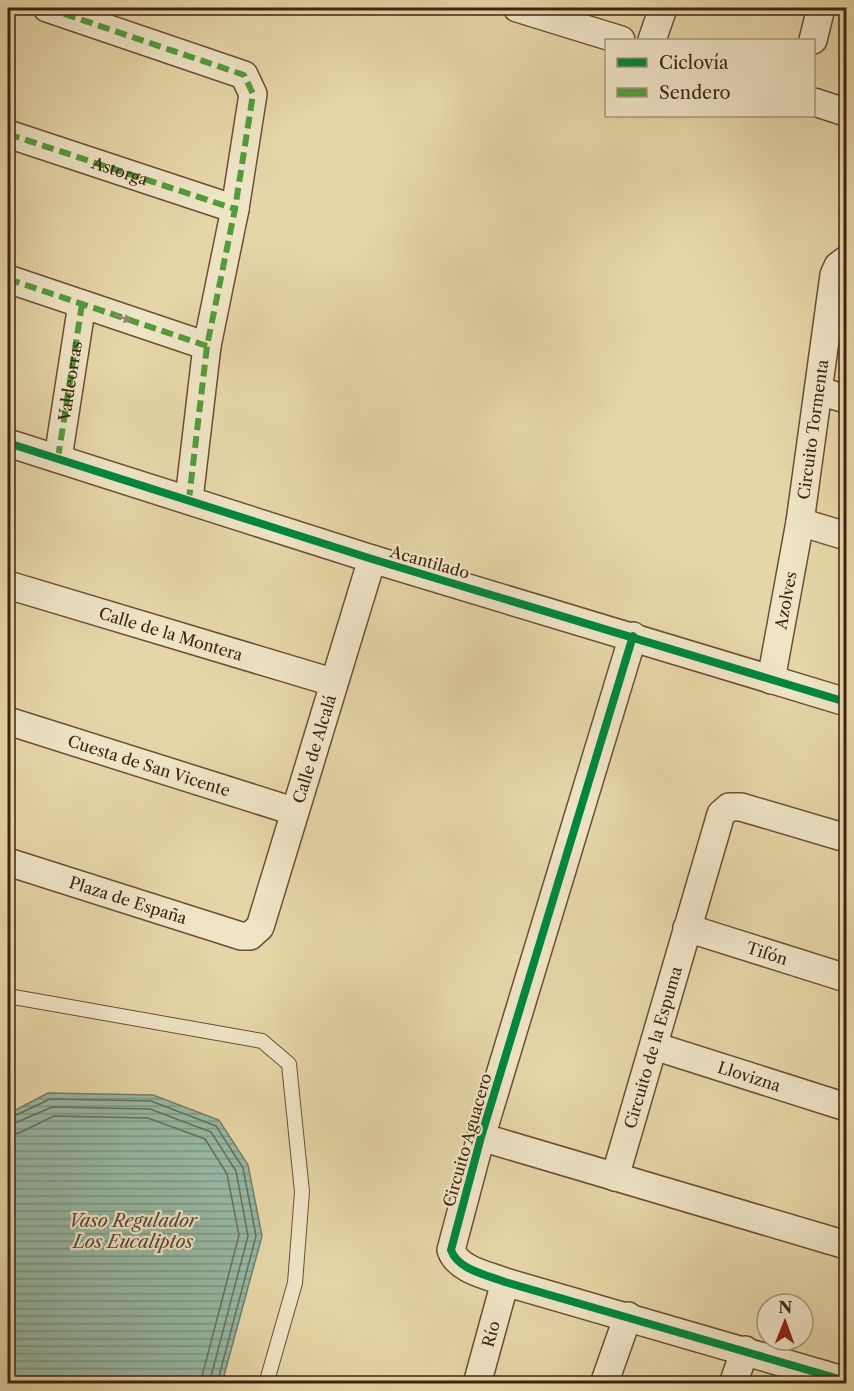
<svg xmlns="http://www.w3.org/2000/svg" width="854" height="1391" font-family="'Libre Caslon Text',serif">
	<defs>
		<pattern id="water-rules" width="6" height="5" patternUnits="userSpaceOnUse" patternTransform="scale(1.5)"><rect width="6" height="5" fill="#96b9a5"/><path d="M0 2.5h6" fill="none" stroke="#7c9685"/></pattern>
	</defs>
	<rect width="100%" height="100%" fill="#e6d6a7"/>
	<filter id="stains"><feTurbulence type="fractalNoise" baseFrequency=".00333" numOctaves="4"/><feColorMatrix values="0 0 0 0 .2 0 0 0 0 .09 0 0 0 0 .02 0 0 0 .5 -.17"/></filter>
	<radialGradient id="worn" r=".72"><stop offset=".6" stop-color="#630" stop-opacity="0"/><stop offset="1" stop-color="#630" stop-opacity=".3"/></radialGradient>
	<path fill="url(#water-rules)" stroke="#747d6a" stroke-width="1.5" d="M48,1093L153,1095L219,1120L248,1165L262,1236L222,1383H8V1114Z"/>
	<g fill="none" stroke-linecap="round" stroke-linejoin="round">
		<path stroke="#6c6e5b" stroke-width="1.5" d="M8,1119L50,1099L151,1101L216,1126L243,1168L256,1236L217,1384
			M8,1126L52,1107L150,1109L211,1132L236,1171L248,1236L209,1384
			M8,1136L19,1133L54,1116L148,1118L205,1139L227,1174L239,1235L200,1384"/>
		<defs>
			<path id="service" d="M8,996L262,1041L289,1064L302,1192L295,1283L266,1384"/>
			<g id="minor">
				<path d="M47,8L244,75L253,94L235,209L207,346L189,499"/>
				<path d="M517,8L621,40"/>
				<path d="M652,40L663,8"/>
				<path d="M813,40L821,8"/>
				<path d="M814,102L842,111"/>
				<path d="M8,134L235,209"/>
				<path d="M8,279L207,346"/>
				<path d="M819,391L846,399"/>
				<path d="M8,443L372,559L846,702"/>
				<path d="M58,458L82,304"/>
				<path d="M800,522L846,536"/>
				<path id="s1" d="M8,585L332,682"/>
				<path d="M633,636L481,1137L451,1250C458,1270 487,1275 505,1282L846,1381"/>
				<path id="s2" d="M771,680L800,522L834,275L838,266L846,260"/>
				<path id="s3" d="M8,721L293,811"/>
				<path id="s4" d="M8,862L241,936H250L260,927L372,559"/>
				<path id="s5" d="M687,928L846,978"/>
				<path id="s6" d="M654,1046L846,1107"/>
				<path d="M481,1137L846,1245"/>
				<path id="s7" d="M615,1177L721,814L729,807H741L846,838"/>
				<path id="s8" d="M477,1384L505,1282"/>
				<path d="M604,1384L628,1316"/>
				<path d="M733,1384L745,1350"/>
			</g>
		</defs>
		<use href="#service" stroke="#6a4f36" stroke-width="16"/>
		<use href="#minor" stroke="#6a4f36" stroke-width="30"/>
		<use href="#service" stroke="#efe4c6" stroke-width="14"/>
		<use href="#minor" stroke="#efe4c6" stroke-width="27"/>
		<g stroke="#539b3c" stroke-width="6" stroke-dasharray="12 6" stroke-linecap="butt">
			<path d="M47,8L244,75L253,94L235,209L207,346L189,499"/>
			<path id="s9" d="M8,134L235,209"/>
			<path d="M8,279L207,346"/>
			<path id="s10" d="M58,458L82,304"/>
		</g>
		<defs>
			<path id="cycleway" d="M8,443L372,559L846,702
				M633,636L481,1137L451,1250C458,1270 487,1275 505,1282L846,1381"/>
		</defs>
		<use href="#cycleway" stroke="#efe4c6" stroke-width="11"/>
		<use href="#cycleway" stroke="#00873e" stroke-width="8"/>
	</g>
	<defs><path id="oneway-solid" d="M-6-.8H1V-3.2L6.5 0L1 3.2V.8H-6Z" transform="scale(1.5)"/></defs>
	<use fill="#98836c" href="#oneway-solid" transform="translate(123 318) rotate(18)"/>
	<g text-anchor="middle" stroke-width="4.5" stroke-linejoin="round" paint-order="stroke">
		<g font-size="16" fill="#412211" stroke="#efe4c6">
			<text dy="6" stroke="none"><textPath href="#s9" startOffset="118">Astorga</textPath></text>
			<text dy="6" stroke="none"><textPath href="#s10" startOffset="78">Valdeorras</textPath></text>
			<text dy="6" stroke="none"><textPath href="#s2" startOffset="254">Circuito Tormenta</textPath></text>
			<text transform="translate(430 562) rotate(16)" y="6">Acantilado</text>
			<text dy="6" stroke="none"><textPath href="#s2" startOffset="81">Azolves</textPath></text>
			<text dy="6" stroke="none"><textPath href="#s1" startOffset="170">Calle de la Montera</textPath></text>
			<text dy="6" stroke="none"><textPath href="#s4" startOffset="453">Calle de Alcalá</textPath></text>
			<text dy="6" stroke="none"><textPath href="#s3" startOffset="148">Cuesta de San Vicente</textPath></text>
			<text dy="6" stroke="none"><textPath href="#s4" startOffset="126">Plaza de España</textPath></text>
			<text dy="6" stroke="none"><textPath href="#s5" startOffset="84">Tifón</textPath></text>
			<text dy="6" stroke="none"><textPath href="#s7" startOffset="135">Circuito de la Espuma</textPath></text>
			<text dy="6" stroke="none"><textPath href="#s6" startOffset="100">Llovizna</textPath></text>
			<text transform="translate(467 1140) rotate(-74)" y="6">Circuito Aguacero</text>
			<text dy="6" stroke="none"><textPath href="#s8" startOffset="52">Río</textPath></text>
		</g>
		<g font-size="18" font-style="italic" fill="#564836" stroke="#efe4c6">
			<text x="133" y="1227">Vaso Regulador<tspan x="133" dy="21">Los Eucaliptos</tspan></text>
		</g>
	</g>
	<rect width="854" height="1391" fill="none" stroke="#e6d6a7" stroke-width="30"/>
	<rect x="9" y="9" width="836" height="1373" fill="none" stroke="#412211" stroke-width="3"/>
	<rect x="15" y="15" width="824" height="1361" fill="none" stroke="#412211" stroke-width="1.5"/>
	<rect x="605" y="39" width="210" height="78" fill="#efe4c6" stroke="#a9967e" stroke-width="1.5"/>
	<rect x="617" y="58" width="30" height="9" fill="#00873e" stroke="#a9967e" stroke-width="1.5"/>
	<text x="659" y="69" font-size="18" fill="#412211">Ciclovía</text>
	<rect x="617" y="88" width="30" height="9" fill="#539b3c" stroke="#a9967e" stroke-width="1.5"/>
	<text x="659" y="99" font-size="18" fill="#412211">Sendero</text>
	<g transform="translate(785 1322) rotate(1)"><circle r="28" fill="#efe4c6" stroke="#a9967e" stroke-width="1.5"/>
	<path d="M0-4.5L10 22L0 15L-10 22Z" fill="#8f2418"/>
	<text y="-9" font-size="16" font-weight="bold" text-anchor="middle" fill="#412211">N</text>
	</g>
	<rect width="100%" height="100%" filter="url(#stains)"/>
	<rect width="100%" height="100%" fill="url(#worn)"/>
</svg>
